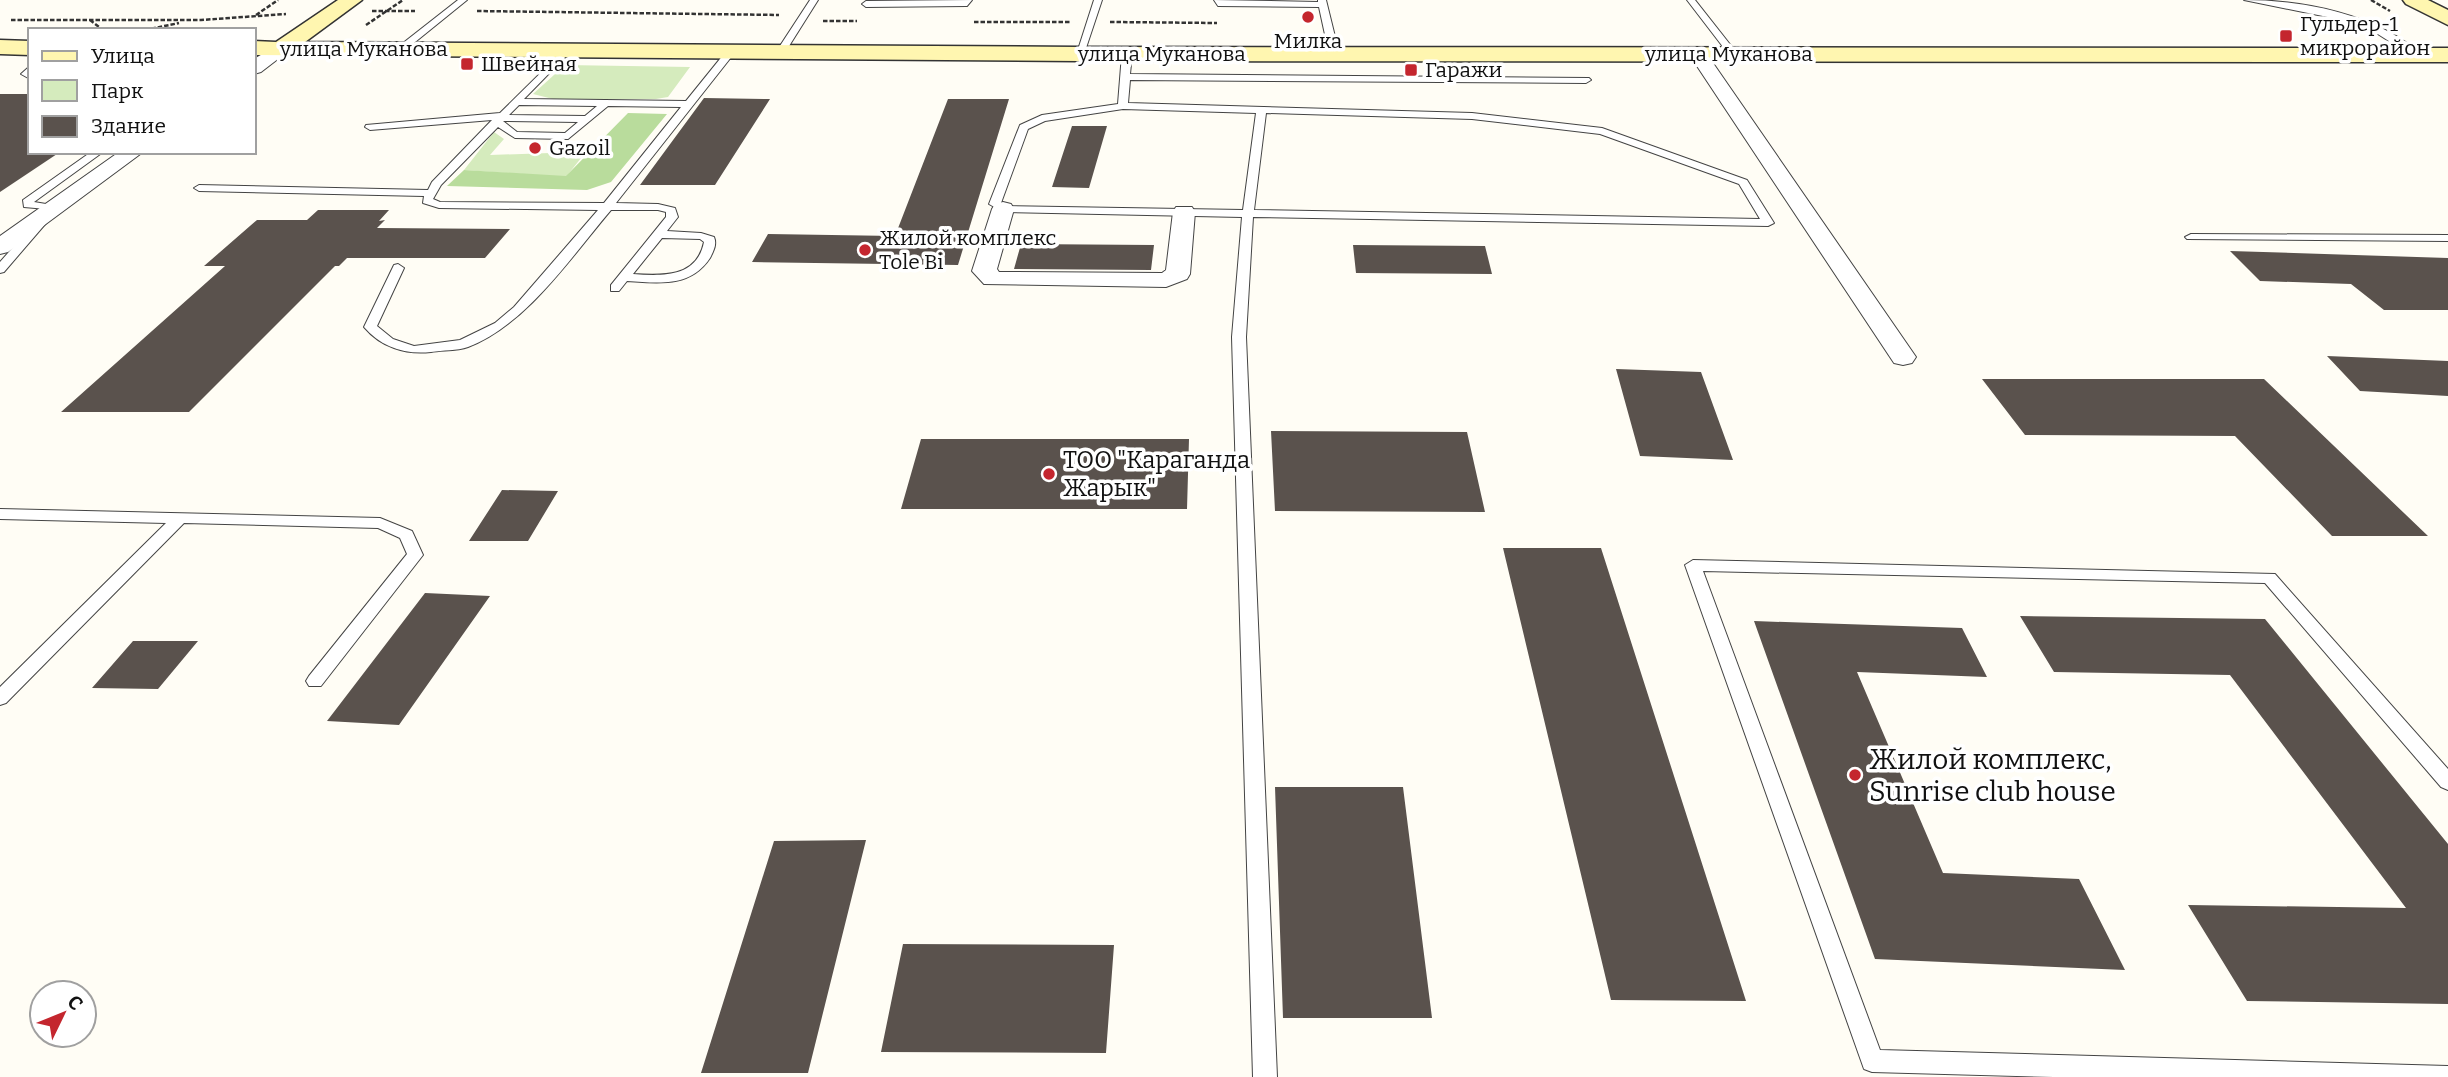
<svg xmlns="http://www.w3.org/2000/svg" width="2448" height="1077" font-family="Bitter,serif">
	<rect width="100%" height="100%" fill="#fffdf5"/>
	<path fill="#d5ebbd" d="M565,65L690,67L668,97L656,99H553L533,94Z
		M494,132L504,139L490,155L550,153L581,158L566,177L464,170Z"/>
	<path fill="#b9dc9c" d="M628,113L667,114L611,182L587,190L447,186L464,170L566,176Z"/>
	<path fill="#5a524d" d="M0,94H30V152H60L0,192Z
		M704,98L770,99L715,185H640Z
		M948,99H1009L958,265L752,262L768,234L895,236Z
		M1072,126H1107L1089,188L1052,187Z
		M318,210H389L379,221L385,220L377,228L510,229L485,258H347L339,266H335L189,412H61L225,266H204L257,220H307Z
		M1021,244L1154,245L1151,270L1014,269Z
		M1353,245L1485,246L1492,274L1356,273Z
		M2230,251L2448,258V310H2384L2351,284L2260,281Z
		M2327,356L2448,361V396L2360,391Z
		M1616,369L1701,372L1733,460L1640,456Z
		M1982,379H2264L2428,536H2332L2235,436L2025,435Z
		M1271,431L1467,432L1485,512L1275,511Z
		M921,439H1189L1187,509H901Z
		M502,490L558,491L528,541H469Z
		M1503,548H1601L1746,1001L1611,1000Z
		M425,593L490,596L399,725L327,721Z
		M2020,616L2265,619L2448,844V1004L2247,1001L2188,905L2406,908L2230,675L2054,672Z
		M1754,621L1962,628L1987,677L1857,672L1943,873L2079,879L2125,970L1875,959Z
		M133,641H198L158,689L92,688Z
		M1275,787H1403L1432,1018H1283Z
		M866,840L808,1073H701L774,841Z
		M903,944L1114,945L1106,1053L881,1052Z"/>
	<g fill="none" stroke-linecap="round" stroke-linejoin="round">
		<defs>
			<path id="lane" d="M458,0H467L404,51H398V47Z
				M810,0H818L784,54H778L776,52Z
				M972,0L967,6L866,7L862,4L866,1Z
				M1094,0H1102L1084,54L1076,56Z
				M1214,0L1318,2V0H1326L1339,53L1334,56L1329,53L1319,7L1218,6Z
				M1687,0H1695L1736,52V56H1730Z
				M2244,0C2303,0 2377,14 2422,55L2414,57L2362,24Z
				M567,47L572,50L570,52L524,99L686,101L728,49L736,51L616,203L658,204L675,208L678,217L667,231L701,233L714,237C717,244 714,250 710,258C690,288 659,283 627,281L619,291H611V285L666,217V212L658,210H611C571,257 526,325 468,347C457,351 443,350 431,352C405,355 381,347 364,327L394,265L398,264L404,268L377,326L393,339L414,346L460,340L495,323L514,307L598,210L439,208L423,203L424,196L199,191L194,188L199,185L428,190L432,182L492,120L370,130L365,127L366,125L500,113ZM519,105L597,106L585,116L509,115ZM608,106L681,107L604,203L440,202L433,199L441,185L498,127L515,138L568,139ZM503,121L578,122L565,133L517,132ZM662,238L700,239L704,242C697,278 662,276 633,274Z
				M1127,51L1132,54L1130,74L1589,78L1591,80L1586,83L1130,80L1128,103L1472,113L1602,128L1747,180L1774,223L1768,226L1253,217L1246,337L1277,1077H1253L1232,337L1242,217L1003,212L989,204L1020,125L1042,115L1118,104L1122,54ZM1123,109L1256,113L1243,210L1005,206L1001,203L1028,129L1045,121ZM1266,113L1472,119L1600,134L1739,184L1760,219L1254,210Z
				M30,66V79L21,74Z
				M91,152H103L34,202L58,206V210L24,207L23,200Z
				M43,217L49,220L47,222L4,272L0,273V262L39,218Z
				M2191,234L2448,235V241L2187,239L2185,237Z
				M0,509L380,518L412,531L423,555L321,686H309L306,681L309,676L407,554L400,538L378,528L184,523L6,703L0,705V687L166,523L0,519Z
				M1693,560L2275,574L2448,769V790L2441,787L2265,583L1703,571L1880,1050L2448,1066V1077H2054L1872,1072L1864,1069L1685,565Z"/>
			<path id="street" d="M281,43L287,44L290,48L287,52L261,72L254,74V59Z
				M1698,49L1704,50L1916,357L1912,363L1903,365L1894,363L1890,357L1689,54Z
				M119,152H143L8,252L0,254V236Z
				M1003,202L1011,204L1014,209L997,269L999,272L1162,273L1166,270L1173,212L1176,207H1192L1195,212L1190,274L1187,279L1166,287L984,284L972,271L992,209L995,204Z"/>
			<path id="secondary" d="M338,0H362L305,42L1079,47L2448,48V62L1079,61L254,55V41L276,42Z
				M2403,0H2428L2448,10V25L2406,4Z
				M0,40L30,41V55L0,54Z"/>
		</defs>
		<use href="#lane" stroke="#444" stroke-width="2"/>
		<use href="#street" stroke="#444" stroke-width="2"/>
		<use href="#secondary" stroke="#333" stroke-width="3"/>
		<path stroke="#333" stroke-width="2.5" stroke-dasharray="4.5 2" stroke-linecap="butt" d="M2371,0L2390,11
			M372,11H415
			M477,11L779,15
			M256,15L278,0
			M11,20H201L286,14
			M90,20L103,30
			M823,21H857
			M974,22H1070
			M1110,22L1217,23
			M366,25L403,0
			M145,30L179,23"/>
		<use href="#lane" fill="#fff" fill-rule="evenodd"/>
		<use href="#street" fill="#fff" fill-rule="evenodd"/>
		<use href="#secondary" fill="#fff6b0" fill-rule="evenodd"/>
	</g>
	<g fill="#c4262e" stroke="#fff" stroke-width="2.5">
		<circle cx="1308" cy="17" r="7"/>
		<rect x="2279" y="29" width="14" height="14" rx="3.5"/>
		<rect x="460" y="57" width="14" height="14" rx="3.5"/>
		<rect x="1404" y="63" width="14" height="14" rx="3.5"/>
		<circle cx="535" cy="148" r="7"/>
		<circle cx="865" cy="250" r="7"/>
		<circle cx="1049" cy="474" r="7"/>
		<circle cx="1855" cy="775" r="7"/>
	</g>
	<g text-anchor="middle" stroke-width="7" stroke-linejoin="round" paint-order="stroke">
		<g font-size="21" fill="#111" stroke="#fff" text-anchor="start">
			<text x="2300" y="31">Гульдер-1<tspan x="2300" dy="24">микрорайон</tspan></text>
			<text x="1308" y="48" text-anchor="middle">Милка</text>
			<text x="481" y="71">Швейная</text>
			<text x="1425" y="77">Гаражи</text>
			<text x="549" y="155">Gazoil</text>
			<text x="879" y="245">Жилой комплекс<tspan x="879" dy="24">Tole Bi</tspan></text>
		</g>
		<g font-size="21" fill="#111" stroke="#fff">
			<text x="364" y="56">улица Муканова</text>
			<text x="1162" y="61">улица Муканова</text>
			<text x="1729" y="61">улица Муканова</text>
		</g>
		<g font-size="24" fill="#111" stroke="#fff" text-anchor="start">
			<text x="1063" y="468">ТОО "Караганда<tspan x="1063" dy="28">Жарык"</tspan></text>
		</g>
		<g font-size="28" fill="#111" stroke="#fff" text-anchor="start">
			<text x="1869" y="769">Жилой комплекс,<tspan x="1869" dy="32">Sunrise club house</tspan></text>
		</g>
	</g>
	<rect x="28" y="28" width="228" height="126" fill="#ffffff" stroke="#a0a0a0" stroke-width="2"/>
	<rect x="42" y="51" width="35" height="10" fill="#fff6b0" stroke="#a0a0a0" stroke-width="2"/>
	<text x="91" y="63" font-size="21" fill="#111111">Улица</text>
	<rect x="42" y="80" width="35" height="21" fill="#d5ebbd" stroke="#a0a0a0" stroke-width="2"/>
	<text x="91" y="98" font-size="21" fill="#111111">Парк</text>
	<rect x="42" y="116" width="35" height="21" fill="#5a524d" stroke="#a0a0a0" stroke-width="2"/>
	<text x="91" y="133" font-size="21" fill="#111111">Здание</text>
	<g transform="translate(63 1014) rotate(47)"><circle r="33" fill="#ffffff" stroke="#a0a0a0" stroke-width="2"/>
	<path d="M0-5L12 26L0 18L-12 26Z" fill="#c4262e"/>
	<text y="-10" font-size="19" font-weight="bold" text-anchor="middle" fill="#111111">С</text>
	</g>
</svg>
